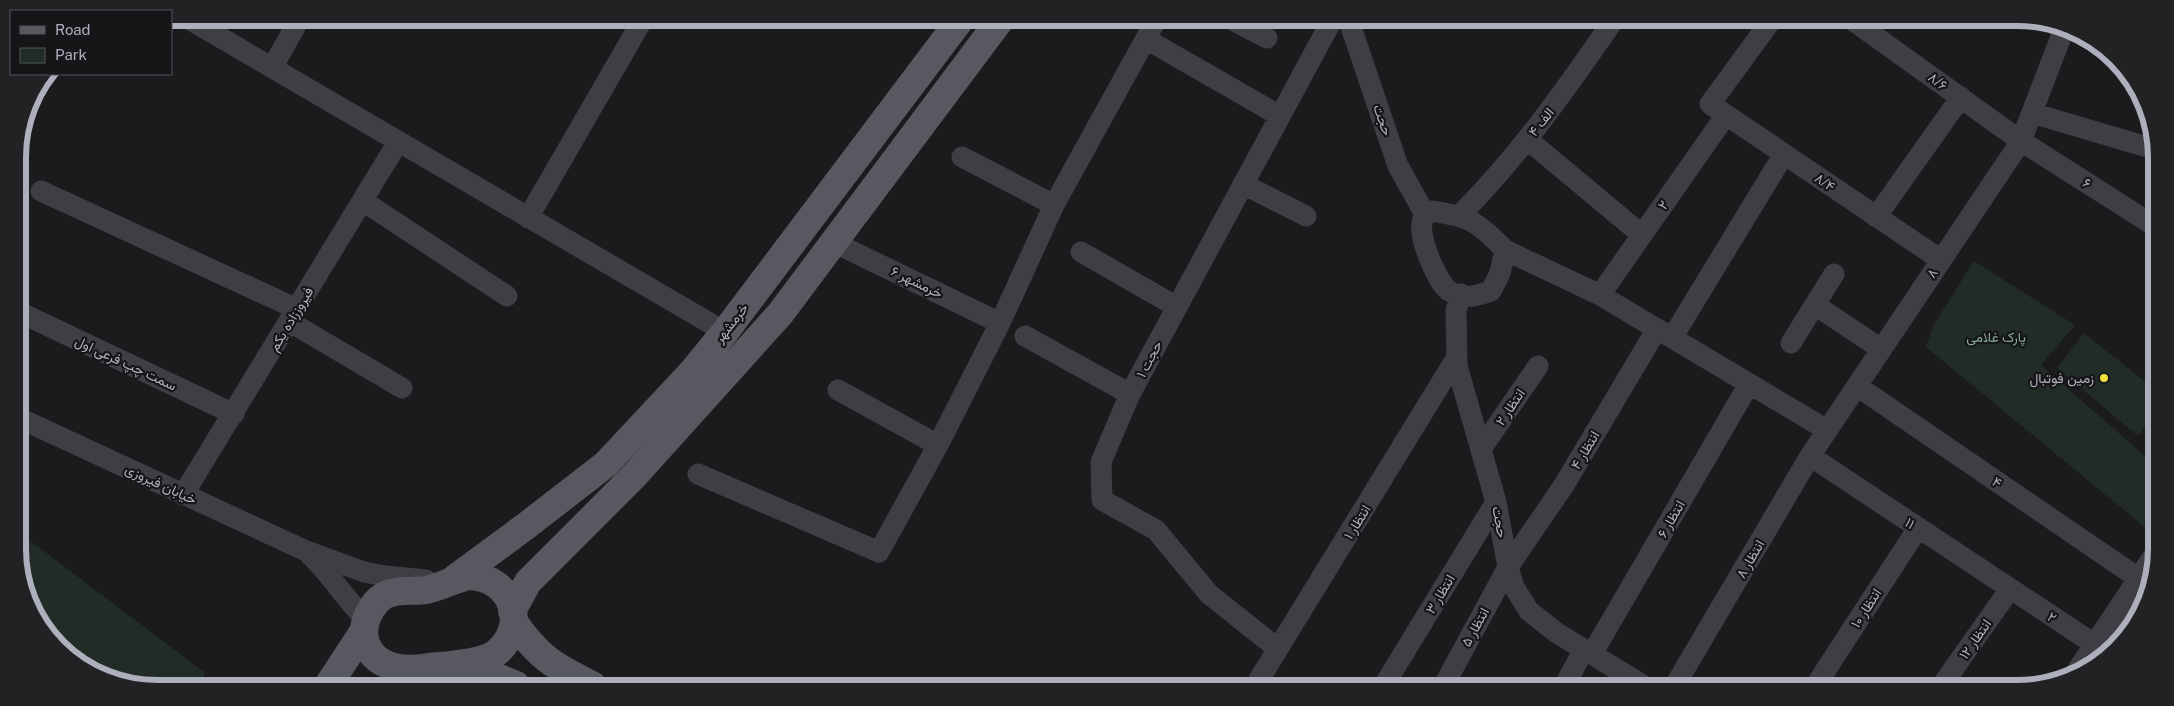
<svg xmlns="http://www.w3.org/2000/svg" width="2174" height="706" font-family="'Public Sans',Vazirmatn,sans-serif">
	<rect width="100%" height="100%" fill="#1b1b1d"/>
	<path fill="#222c26" d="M1974,261L2075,325L2041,365L2152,462V521L2147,529L1926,347L1933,326Z
		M2084,333L2153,388L2152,417L2138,436L2057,368Z
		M20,533L204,672V684H121L52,641L20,576Z"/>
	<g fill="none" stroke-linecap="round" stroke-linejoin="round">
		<path stroke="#3e3e44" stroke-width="21" d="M187,18L725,332
			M1232,20L1267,38
			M1349,21L1398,166L1426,216
			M1770,22L1710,104L1941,260
			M1855,22L2021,141L2153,225
			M1146,39L1280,116
			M272,68L300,18
			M2032,113L2154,149
			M1527,139L1642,235
			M962,157L1054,205
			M1243,184L1306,216
			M41,191L297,309
			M363,201L507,296
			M1431,211C1469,216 1478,222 1505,250L1500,273L1491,291C1477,296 1463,300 1449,291C1437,282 1416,234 1423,219C1424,216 1428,213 1431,211Z
			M1460,215C1519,156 1566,89 1613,21
			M1876,217L1961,97
			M528,218L643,19
			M833,242L1000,323
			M1505,250L1600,295L1827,430
			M1081,252L1177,307
			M1461,294L1456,310L1457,366L1496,502L1508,567L1514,587L1529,611L1557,633L1646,687
			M1600,295L1726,115
			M1815,305L1881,349
			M19,312L234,414
			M290,322L402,388
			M1025,336L1130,394
			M1672,338L1784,154
			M1791,343L1834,274
			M1857,386L2138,578
			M838,390L938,445
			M19,418L304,550L364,572L385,576L426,580
			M1481,449L1538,366
			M1810,456L2094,644
			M698,474L879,552L938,445L1000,323L1054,205L1156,20
			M183,495L398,142
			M310,555C331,574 345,600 366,619
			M1278,649L1209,594L1156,530L1102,500L1101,462L1130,394L1332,20
			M1592,654L1749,384
			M2078,669L2152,558
			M1255,686L1457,357
			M1383,687L1496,502
			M1443,687L1508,567L1564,485L1657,329
			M1564,687L1584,649
			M1674,687L1810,456L2021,141L2064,29
			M1814,688L1918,528
			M1940,688L2010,589"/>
		<path stroke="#585861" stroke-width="28" d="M469,576C512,577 530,626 496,653C481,664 447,665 429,667C417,669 400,670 388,665C366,656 359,635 368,615C372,607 376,600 385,595C398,589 412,592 426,590C441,587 454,579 469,576Z
			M454,579L526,526L606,464L693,371L725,332L960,20
			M512,611L528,582L633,477L780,314L1000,20
			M514,622C539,658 554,666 592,685
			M454,669L492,675L516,685
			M329,684L363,632"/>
	</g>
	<circle fill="#f5e13b" stroke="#161618" stroke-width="2" cx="2104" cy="378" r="5"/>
	<g text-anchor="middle" stroke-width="4.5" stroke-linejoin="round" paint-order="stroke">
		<g font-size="14" fill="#adafbd" stroke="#161618">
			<text transform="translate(1938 81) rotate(36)" y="5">۸/۶</text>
			<text transform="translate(1383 120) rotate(71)" y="5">حجت</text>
			<text transform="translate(1541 122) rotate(-51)" y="5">۴ الف</text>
			<text transform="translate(1825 182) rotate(34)" y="5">۸/۴</text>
			<text transform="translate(2087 183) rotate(33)" y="5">۶</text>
			<text transform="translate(1663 205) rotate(-55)" y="5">۲</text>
			<text transform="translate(1932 273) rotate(-56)" y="5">۸</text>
			<text transform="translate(917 282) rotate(26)" y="5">خرمشهر ۶</text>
			<text transform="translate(291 319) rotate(-59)" y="5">فیروززاده یکم</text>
			<text transform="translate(731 323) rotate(-52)" y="5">خرمشهر</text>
			<text transform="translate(1149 359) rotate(-62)" y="5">حجت ۱</text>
			<text transform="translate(126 363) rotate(25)" y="5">سمت چپ فرعی اول</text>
			<text transform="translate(1510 407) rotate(-56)" y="5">انتظار ۲</text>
			<text transform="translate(1585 450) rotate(-59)" y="5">انتظار ۴</text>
			<text transform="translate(1997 482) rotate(34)" y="5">۴</text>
			<text transform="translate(161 484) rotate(25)" y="5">خیابان فیروزی</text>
			<text transform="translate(1671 519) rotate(-60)" y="5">انتظار ۶</text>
			<text transform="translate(1357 522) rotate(-58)" y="5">انتظار ۱</text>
			<text transform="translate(1500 522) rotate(80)" y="5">حجت</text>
			<text transform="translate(1910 523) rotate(34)" y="5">۱۱</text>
			<text transform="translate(1750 559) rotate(-60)" y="5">انتظار ۸</text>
			<text transform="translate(1440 594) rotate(-59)" y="5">انتظار ۳</text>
			<text transform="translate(1866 608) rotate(-57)" y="5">انتظار ۱۰</text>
			<text transform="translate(2052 617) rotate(33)" y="5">۲</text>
			<text transform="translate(1475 627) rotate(-61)" y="5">انتظار ۵</text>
			<text transform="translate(1975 639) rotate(-55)" y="5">انتظار ۱۲</text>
		</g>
		<g font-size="14" fill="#84a88f" stroke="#161618">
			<text x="1996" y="342">پارک غلامی</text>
		</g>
		<g font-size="14" fill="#adafbd" stroke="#161618" text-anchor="end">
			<text x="2094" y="383">زمین فوتبال</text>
		</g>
	</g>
	<path d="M0 0H2174V706H0ZM157 26H2017A131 131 0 0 1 2148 157V549A131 131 0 0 1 2017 680H157A131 131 0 0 1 26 549V157A131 131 0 0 1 157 26Z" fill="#222225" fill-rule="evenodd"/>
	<path fill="none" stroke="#adafbd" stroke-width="6" d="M157 26H2017A131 131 0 0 1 2148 157V549A131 131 0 0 1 2017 680H157A131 131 0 0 1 26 549V157A131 131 0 0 1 157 26Z"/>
	<rect x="10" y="10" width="162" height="65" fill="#161618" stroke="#52535a"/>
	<rect x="20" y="26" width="25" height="8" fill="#585861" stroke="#52535a"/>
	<text x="55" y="35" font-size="15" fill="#adafbd">Road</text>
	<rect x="20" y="48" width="25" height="15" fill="#222c26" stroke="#52535a"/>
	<text x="55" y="60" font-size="15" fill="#adafbd">Park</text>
</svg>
